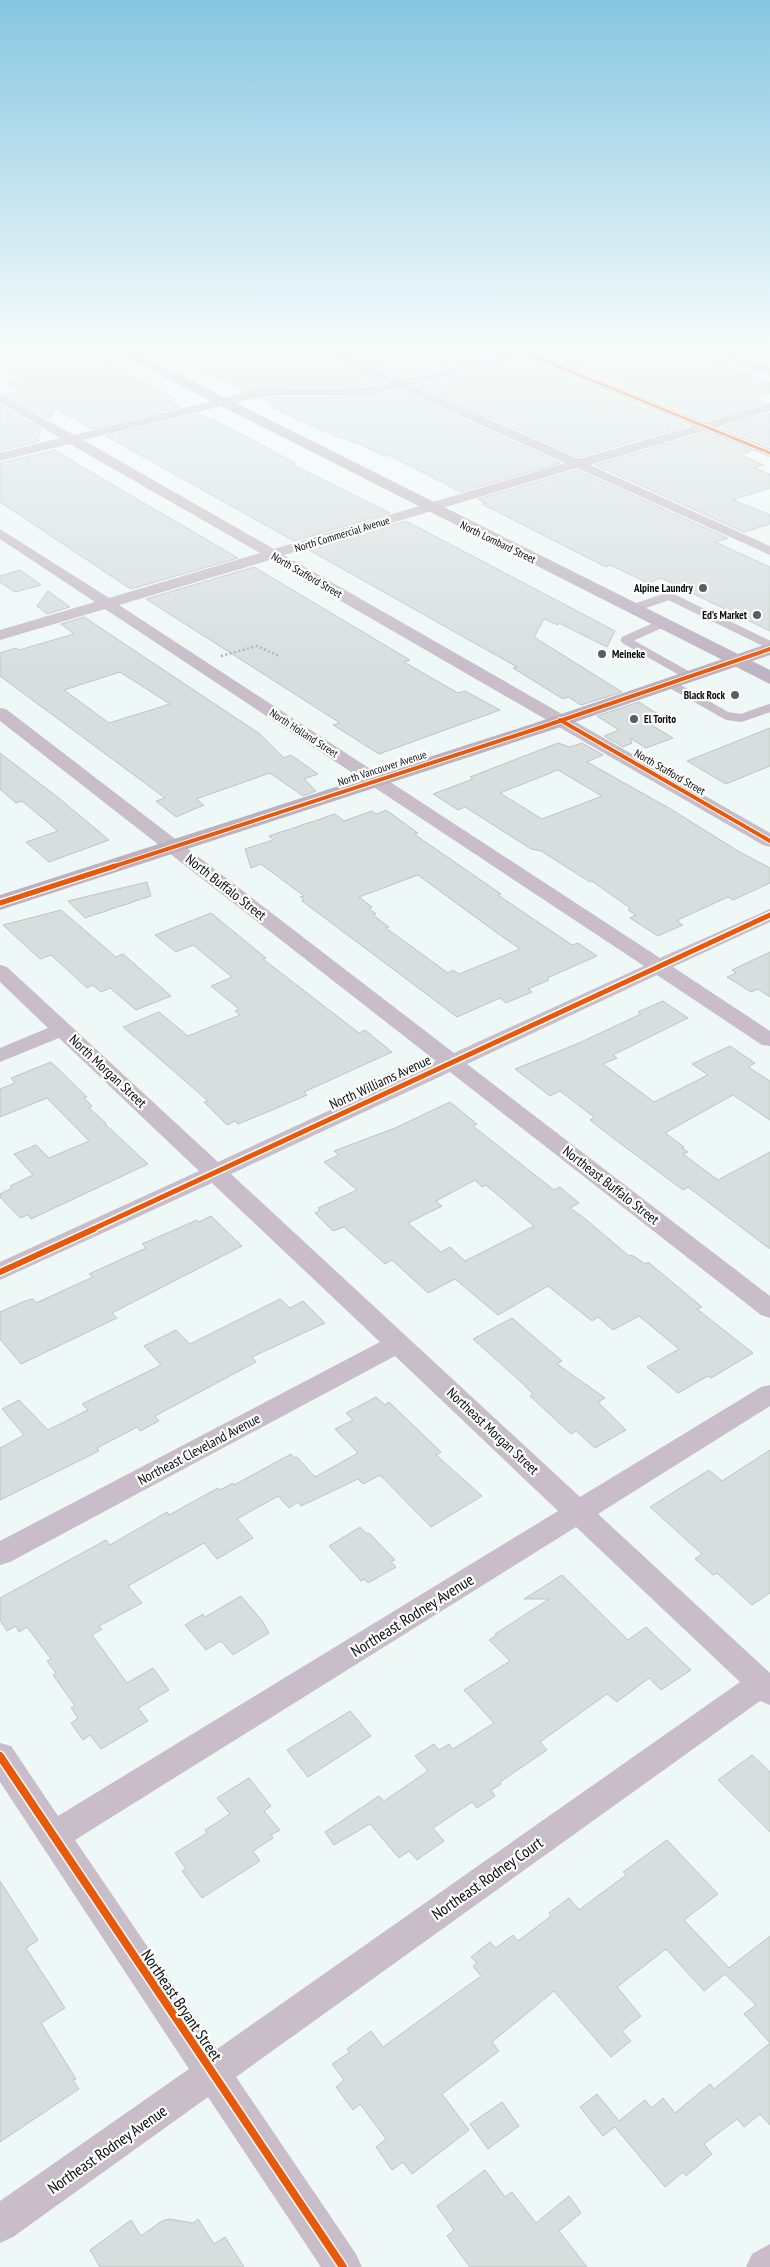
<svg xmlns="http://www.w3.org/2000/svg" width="770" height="2267" font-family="'PT Sans Narrow',sans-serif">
	<rect width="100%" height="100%" fill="#eef8f6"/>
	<path fill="#d7dfde" stroke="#bec6c4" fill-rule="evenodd" d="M29,351H86L162,391L176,399L170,401L182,406L92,429L55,408L49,419L5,395L22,391L7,382L23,378L0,365V358Z
		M164,351H320L383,382L354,386H285L245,391Z
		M344,351H506L402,378Z
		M540,351H687L770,383V393L755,399L765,403L706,420Z
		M524,359L687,426L579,457L418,386Z
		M399,390L560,463L461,492L388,455L384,456L360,444L333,435L271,407L276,406L263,399L280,397L368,398Z
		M0,405L42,430L37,439L40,441L0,451Z
		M770,413L769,446L723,427Z
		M198,414L228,427L295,463L291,464L390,513L294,541L106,436Z
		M704,433L751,451L740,455L764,465L754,468L770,474V488L733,500L770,515V524L744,532L595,465Z
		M55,450L84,468L238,558L131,589L123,584L0,502V463Z
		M577,470L728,538L715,542L770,567V631L661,578L648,583L610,565L606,567L482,504L486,503L478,499Z
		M406,521L615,631L607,647L559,623L558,625L544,619L534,637L622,692L581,705L568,697L563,699L513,668L517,667L309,550Z
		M254,567L410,660L404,662L458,693L465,691L500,710L379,754L333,725L340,723L146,599Z
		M20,570L41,585L15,592L0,582V576Z
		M48,591L70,607L47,614L37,606Z
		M84,617L260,734L284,758L291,755L318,774L304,779L316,791L303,796L270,773L196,799L204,805L176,817L156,801L165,798L0,676V653L16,648L19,650L74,634L61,624ZM120,672L170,704L109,723L64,690Z
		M639,702L661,716L645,721L673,738L646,748L630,738L632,743L623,747L604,736L619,730L597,716Z
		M770,728V766L726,784L687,761Z
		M558,743L570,747L582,743L603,755L587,762L669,808L738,851L770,868V883L733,900L728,897L682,918L677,921L683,925L658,936L630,918L636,915L628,910L630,908L592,881L590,882L541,851L531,849L465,807L458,810L433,794L473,779L470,777ZM558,770L602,796L542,819L500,793Z
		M0,753L60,799L109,840L49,862L26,842L58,831L22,801L16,803L0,789Z
		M386,810L418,833L414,834L501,894L498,895L572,945L578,943L597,956L547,978L549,980L528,989L532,992L506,1003L500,998L457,1017L302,901L304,900L300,897L304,896L261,864L251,868L245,849L273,840L269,836L335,814L344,821L372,811L376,814ZM418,875L493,930L520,949L459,974L453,970L448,973L386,928L389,927L373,915L376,914L369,908L372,907L359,897Z
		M147,882L151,896L85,918L68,901Z
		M61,910L116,957L123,954L171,996L136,1010L110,988L101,992L93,985L87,988L51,955L40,959L3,925Z
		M211,913L266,958L263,959L359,1033L365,1030L392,1052L304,1092L307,1095L277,1108L238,1124L235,1121L227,1125L204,1102L208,1101L123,1027L159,1012L188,1036L240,1015L235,1011L239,1009L211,986L232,977L193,945L176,952L155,935Z
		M770,952V997L758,989L751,992L727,977L736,973L732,970Z
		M663,1001L688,1018L613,1055L617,1058L603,1064L654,1102L708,1075L692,1064L730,1046L755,1063L748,1067L770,1081V1120L733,1095L665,1133L684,1147L682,1148L688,1152L683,1154L718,1180L770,1152V1249L688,1187L683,1190L613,1138L590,1120L594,1117L560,1091L550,1096L515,1069L579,1043L641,1014L638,1012Z
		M51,1062L87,1097L84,1098L92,1106L89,1108L106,1123L105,1124L148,1164L31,1219L28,1215L20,1218L0,1197V1194L12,1188L10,1186L33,1175L14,1154L36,1145L49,1158L89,1141L47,1098L0,1117V1089L15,1083L11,1078Z
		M450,1102L477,1124L473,1126L554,1190L560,1187L579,1203L570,1208L583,1217L629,1256L632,1255L645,1264L648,1262L702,1307L697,1309L753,1353L711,1378L708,1376L678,1393L647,1367L679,1349L639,1316L613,1330L598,1317L592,1321L548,1286L498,1315L455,1279L428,1293L392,1260L385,1264L344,1227L333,1231L315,1213L320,1210L318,1208L357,1190L324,1162L339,1155L334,1151L395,1128ZM475,1180L482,1187L486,1185L534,1226L465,1261L450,1247L441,1252L408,1223L442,1206L436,1201Z
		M211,1216L242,1246L112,1313L117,1318L21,1364L0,1339V1312L25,1301L33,1299L36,1303L93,1277L89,1274L146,1248L142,1244L197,1220L199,1222Z
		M280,1299L290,1308L303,1301L325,1323L252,1357L256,1362L155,1416L159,1421L140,1431L137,1427L97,1448L99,1451L0,1500V1448L24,1435L2,1409L19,1400L48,1430L88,1410L82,1404L161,1365L144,1346L176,1330L190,1344Z
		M512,1318L562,1361L557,1364L605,1398L598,1402L626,1430L595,1448L576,1431L571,1434L530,1396L533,1394L521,1382L473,1339Z
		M376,1397L385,1405L389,1402L441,1452L436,1455L482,1496L431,1527L380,1475L363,1484L358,1479L301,1506L298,1502L289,1508L278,1496L237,1519L253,1538L217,1559L204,1543L128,1586L142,1603L99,1626L102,1629L92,1635L127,1683L153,1668L169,1690L138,1708L148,1721L101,1749L90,1735L83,1740L71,1723L78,1718L71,1708L75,1706L53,1675L56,1673L47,1661L51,1659L27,1627L19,1632L16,1626L7,1631L0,1620V1598L106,1540L110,1545L167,1512L169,1515L218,1488L220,1490L233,1483L234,1485L291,1454L295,1458L297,1457L315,1477L358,1453L335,1429L353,1420L346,1413Z
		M770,1450V1593L752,1605L717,1573L713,1575L695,1559L702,1554L650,1507L709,1470L722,1481Z
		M360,1527L367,1534L369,1533L395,1560L391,1562L396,1567L368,1583L364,1579L361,1581L329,1546Z
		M562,1575L628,1640L646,1627L691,1670L661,1690L649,1678L617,1702L607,1694L540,1742L547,1750L500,1782L501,1784L491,1790L495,1796L477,1808L472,1802L433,1828L444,1841L417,1860L409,1851L399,1858L370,1824L334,1845L325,1832L379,1796L384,1801L428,1771L415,1756L434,1744L439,1750L449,1744L453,1749L494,1723L464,1690L510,1661L489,1640L497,1635L495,1634L549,1599H524Z
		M241,1596L263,1622L269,1633L233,1655L221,1641L206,1650L185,1625L203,1614L205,1617Z
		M350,1711L371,1736L308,1777L287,1750Z
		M752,1755L770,1772V1832L718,1780Z
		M249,1778L271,1806L264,1811L280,1830L271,1835L273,1838L253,1851L260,1861L202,1898L182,1871L186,1869L175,1853L207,1833L205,1830L230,1814L217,1798Z
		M667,1840L718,1894L684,1920L729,1968L770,1936V2125L760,2114L744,2127L737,2119L704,2144L712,2154L686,2176L683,2172L665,2187L615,2127L603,2136L580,2107L597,2094L619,2121L645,2100L652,2108L663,2098L675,2113L710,2084L714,2089L770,2043L744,2014L756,2005L725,1974L704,1991L666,1949L617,1987L641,2016L622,2031L631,2041L611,2057L554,1991L492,2042L499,2051L442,2094L469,2130L412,2174L403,2162L392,2170L376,2147L386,2139L360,2104L353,2110L336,2087L344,2080L332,2064L350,2052L347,2049L371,2031L383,2047L481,1976L473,1966L477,1963L471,1957L490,1942L496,1948L513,1935L518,1941L551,1916L549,1913L569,1898L579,1910L626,1875L623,1872Z
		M0,1881L38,1940L26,1948L65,2008L41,2023L76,2079L73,2080L79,2089L0,2142Z
		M502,2102L519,2126L488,2149L470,2124Z
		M485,2170L505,2197L512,2192L536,2223L569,2196L581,2213L559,2231L587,2267H470L447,2236L454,2230L437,2206Z
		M169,2219L193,2223L198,2219L214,2244L225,2237L244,2267H100L90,2250L131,2220L141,2236L162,2221Z"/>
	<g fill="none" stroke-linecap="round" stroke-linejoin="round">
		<path stroke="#b3afb6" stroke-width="2.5" stroke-dasharray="2 2.5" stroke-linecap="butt" d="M221,656L257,646L279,656"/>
		<path stroke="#c8bdc9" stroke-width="8" d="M631,609L669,596L770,645
			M661,624L625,640L691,677
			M669,683L727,716L741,718L770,708"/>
		<path fill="#c8bdc9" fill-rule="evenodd" d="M322,351H339L402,380L515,351H538L536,353L706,422L770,403V411L717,427L770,448V457L704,431L590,465L770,546V555L577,468L284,555L770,833V847L763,845L270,560L119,605L660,958L770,909V922L673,967L770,1031V1046L762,1045L657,975L467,1064L770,1296V1318L761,1315L450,1072L231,1174L580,1497L761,1387L770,1385V1406L598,1514L770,1673V1705L760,1701L236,2077L356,2254L362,2267H321L208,2097L13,2237L0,2243V2201L189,2069L0,1782V1743L11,1746L58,1816L558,1511L395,1356L10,1562L0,1565V1541L380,1342L212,1183L0,1280V1262L199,1171L59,1038L0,1062V1048L48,1028L0,982V965L7,967L218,1162L436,1061L0,721V708L6,709L454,1053L644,966L105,609L0,640V630L95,602L0,539V529L109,598L260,553L70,444L0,461V453L60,438L0,403V394L74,435L251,391C297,384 343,394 389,383ZM524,357L693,426L579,459L412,385ZM399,388L565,463L274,549L83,440L251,399L280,395L368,396ZM576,1527L740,1682L217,2049L75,1840Z
			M710,351H728L770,368V376Z
			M770,2244V2267H746L752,2254Z"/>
		<path fill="#beb1bf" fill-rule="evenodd" d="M770,643V655L549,731L0,910V895L535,723Z"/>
		<path fill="#bfb4c1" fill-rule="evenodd" d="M113,351H132L770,670V684Z"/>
		<defs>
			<path id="cycleway-far4" d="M521,351L770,453"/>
			<path id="cycleway-far3" d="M560,720L770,841
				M112,867L542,727L770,649"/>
			<path id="cycleway-far2" d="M0,903L115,866
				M91,1230L770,915"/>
			<path id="cycleway-far1" d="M0,1272L94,1229"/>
			<path id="cycleway" d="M0,1756L343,2267"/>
		</defs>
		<use href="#cycleway-far4" stroke="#fff" stroke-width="5"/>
		<use href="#cycleway-far3" stroke="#fff" stroke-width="6"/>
		<use href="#cycleway-far2" stroke="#fff" stroke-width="8"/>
		<use href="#cycleway-far1" stroke="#fff" stroke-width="9"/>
		<use href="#cycleway" stroke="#fff" stroke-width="11"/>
		<use href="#cycleway-far4" stroke="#e8590c" stroke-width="3"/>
		<use href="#cycleway-far3" stroke="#e8590c" stroke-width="4"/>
		<use href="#cycleway-far2" stroke="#e8590c" stroke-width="5"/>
		<use href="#cycleway-far1" stroke="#e8590c" stroke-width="6"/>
		<use href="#cycleway" stroke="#e8590c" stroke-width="8"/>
	</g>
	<linearGradient id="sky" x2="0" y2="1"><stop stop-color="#86c6e1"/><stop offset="0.52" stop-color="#f7fcfb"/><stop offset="1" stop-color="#f7fcfb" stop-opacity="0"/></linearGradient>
	<rect width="770" height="669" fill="url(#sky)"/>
	<g fill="#585f5e" stroke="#fff" stroke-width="2">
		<circle cx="703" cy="588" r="5"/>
		<circle cx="757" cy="615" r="5"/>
		<circle cx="602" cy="654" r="5"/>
		<circle cx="735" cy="695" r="5"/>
		<circle cx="634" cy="719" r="5"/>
	</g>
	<g text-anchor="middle" stroke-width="4.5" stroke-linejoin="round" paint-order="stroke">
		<g font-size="11" fill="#080d0c" stroke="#fff">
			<text transform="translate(342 534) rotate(-17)" y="4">North Commercial Avenue</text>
			<text transform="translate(498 542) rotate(26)" y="4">North Lombard Street</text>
			<text transform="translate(307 575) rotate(30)" y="4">North Stafford Street</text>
			<text transform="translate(304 733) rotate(33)" y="4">North Holland Street</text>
			<text transform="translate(382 768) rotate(-18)" y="4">North Vancouver Avenue</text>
			<text transform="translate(670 772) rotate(30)" y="4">North Stafford Street</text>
		</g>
		<g font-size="11" font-weight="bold" fill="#080d0c" stroke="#fff" text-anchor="end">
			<text x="693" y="592">Alpine Laundry</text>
			<text x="747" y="619">Ed's Market</text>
			<text x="612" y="658" text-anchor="start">Meineke</text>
			<text x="725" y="699">Black Rock</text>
			<text x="644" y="723" text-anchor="start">El Torito</text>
		</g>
		<g font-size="14" fill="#080d0c" stroke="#fff">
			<text transform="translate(226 887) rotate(38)" y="5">North Buffalo Street</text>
			<text transform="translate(108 1071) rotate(43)" y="5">North Morgan Street</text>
			<text transform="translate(380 1082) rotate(-25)" y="5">North Williams Avenue</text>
			<text transform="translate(611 1185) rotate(38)" y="5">Northeast Buffalo Street</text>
			<text transform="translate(493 1431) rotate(43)" y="5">Northeast Morgan Street</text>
			<text transform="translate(199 1449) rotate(-28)" y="5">Northeast Cleveland Avenue</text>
		</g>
		<g font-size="16" fill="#080d0c" stroke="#fff">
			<text transform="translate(412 1615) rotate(-32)" y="6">Northeast Rodney Avenue</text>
			<text transform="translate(487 1878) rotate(-35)" y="6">Northeast Rodney Court</text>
			<text transform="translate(182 2005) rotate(56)" y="6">Northeast Bryant Street</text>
			<text transform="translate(107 2149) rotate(-35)" y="6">Northeast Rodney Avenue</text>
		</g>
	</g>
</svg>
